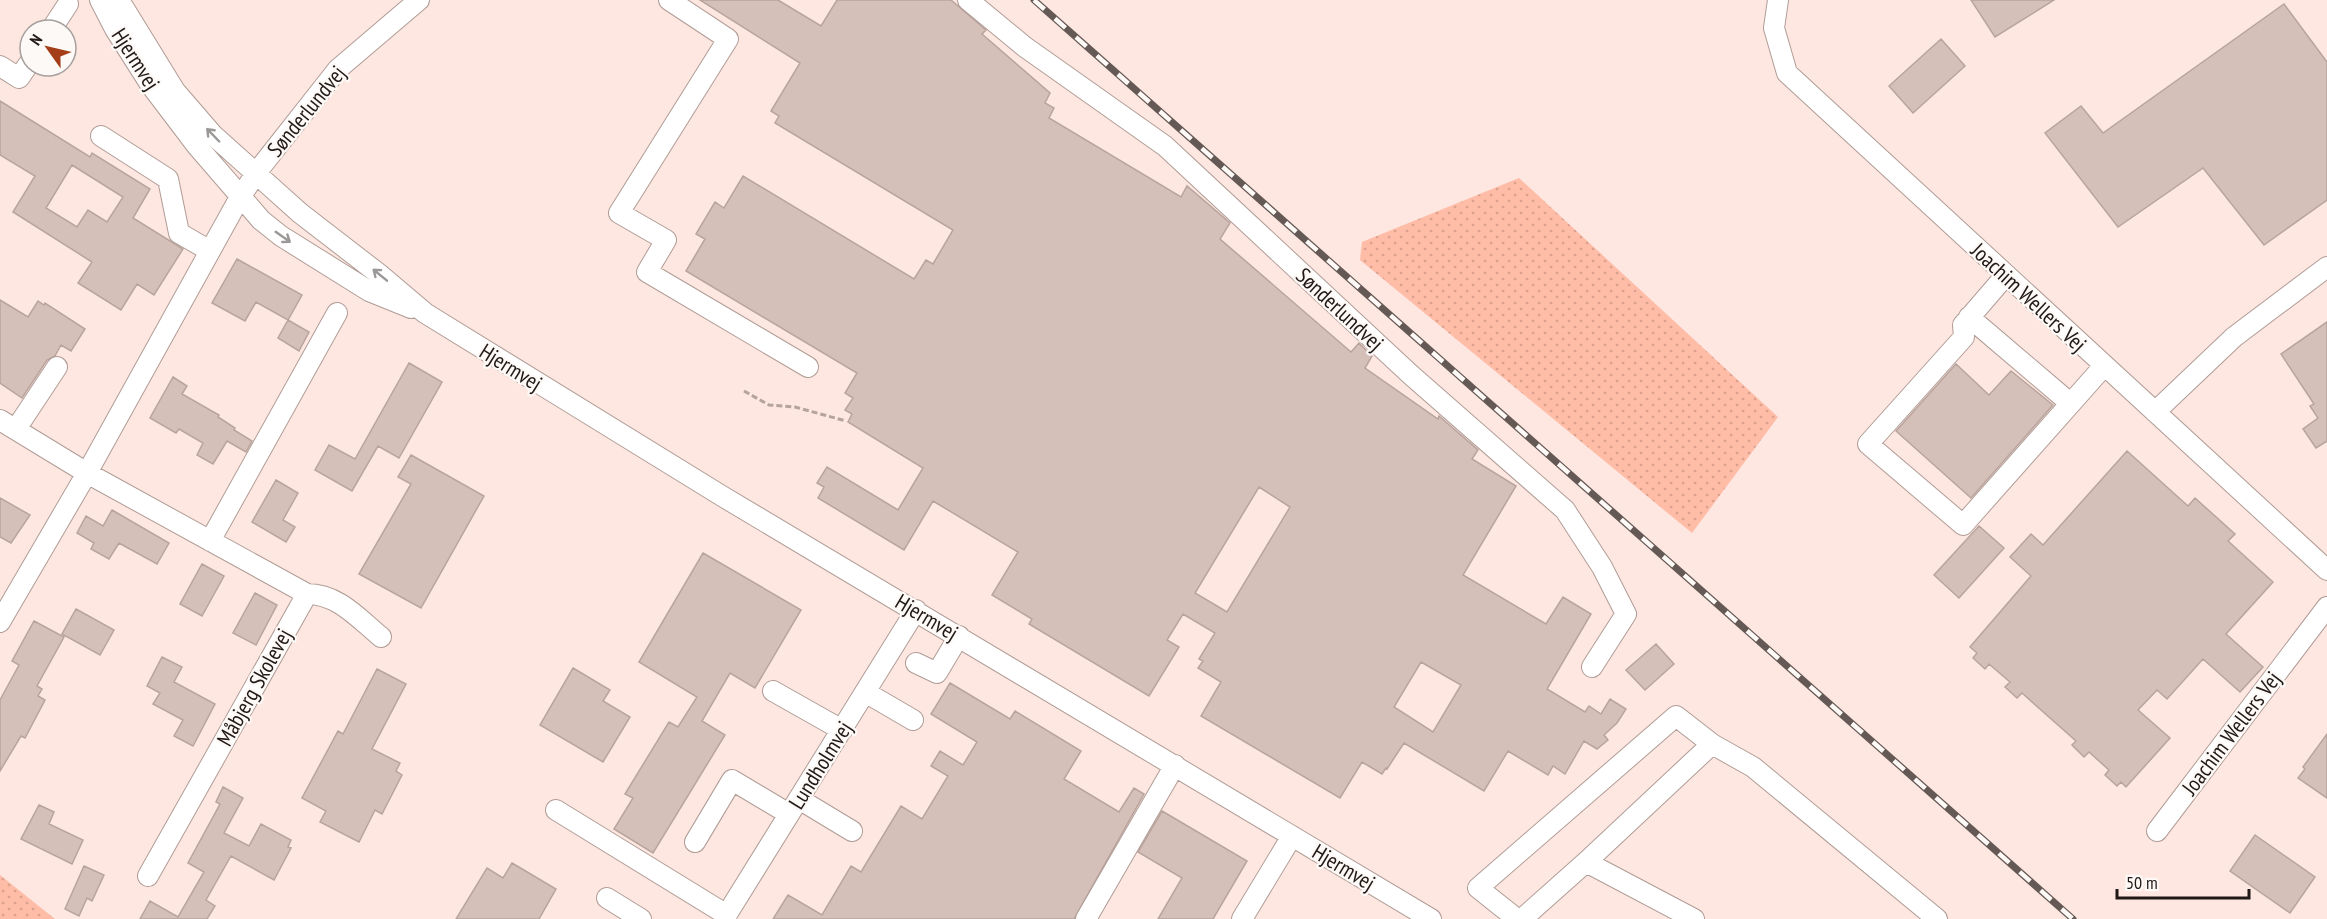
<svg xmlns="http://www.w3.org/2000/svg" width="2327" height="919" font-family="'PT Sans Narrow',sans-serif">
	<defs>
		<pattern id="green-dots" width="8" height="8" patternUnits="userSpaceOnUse" patternTransform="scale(1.5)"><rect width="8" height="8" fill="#ffbca7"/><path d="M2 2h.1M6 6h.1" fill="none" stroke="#daa18f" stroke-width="1.8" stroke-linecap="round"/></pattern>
	</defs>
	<rect width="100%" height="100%" fill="#fde7e0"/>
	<path fill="url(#green-dots)" d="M1519,178L1778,417L1692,533L1360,260L1362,242Z
		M0,875L55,919H0Z"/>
	<path fill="#d5c0b9" stroke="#b8a49d" stroke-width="1.5" fill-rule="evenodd" d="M700,0H778L821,26L837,0H951L986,30L982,34L1050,93L1045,103L1054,108L1049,118L1181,197L1187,186L1230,223L1220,239L1351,352L1359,343L1372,356L1365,368L1438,419L1439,416L1478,450L1472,459L1516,486L1463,575L1546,624L1563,597L1591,614L1547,689L1585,712L1589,706L1601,714L1610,699L1626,709L1617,723L1604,735L1608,740L1597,749L1584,741L1565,774L1553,766L1548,775L1508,751L1484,791L1404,743L1387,769L1386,768L1382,774L1362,762L1340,798L1201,716L1221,682L1198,668L1203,661L1199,659L1215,633L1183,614L1167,640L1179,647L1149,696L1029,624L1032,619L992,595L1018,552L933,501L904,550L818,498L824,487L817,483L827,467L898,510L923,468L848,422L852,414L845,410L853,398L845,393L857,373L686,271L705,239L696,234L715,202L724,208L743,176L914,279L926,260L933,264L953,230L775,123L779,116L771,111L800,63ZM1259,487L1290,507L1227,612L1195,593ZM1421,662L1461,685L1433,732L1394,707Z
		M1971,0H2054L1995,37Z
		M2284,4L2327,62V200L2264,245L2203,168L2118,227L2045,133L2081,106L2103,133Z
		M1941,39L1965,66L1913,113L1889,86Z
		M0,101L90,157L92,153L150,189L133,218L183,249L154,295L137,284L121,310L78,283L92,262L13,212L35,176L0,155ZM72,165L123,197L107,222L88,210L77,227L46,208Z
		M237,259L302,295L288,320L256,302L245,321L212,303Z
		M0,300L28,317L38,301L44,305L45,303L85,329L71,351L61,345L55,356L47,360L22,398L0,383Z
		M288,320L309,332L299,351L278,338Z
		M2327,322V441L2316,448L2303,429L2318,418L2310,406L2314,404L2281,354Z
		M409,363L442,382L399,458L378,446L352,491L315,470L329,445L355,459Z
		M1956,364L1989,395L2011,371L2053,405L1971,498L1896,431Z
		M173,377L187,386L182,394L219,415L218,417L235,428L234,430L252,441L246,452L227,441L213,464L197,455L203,443L179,429L176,433L150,418Z
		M2127,451L2188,506L2195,498L2235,534L2228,541L2273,582L2226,634L2263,667L2240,692L2203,659L2167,699L2157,690L2138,710L2170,738L2126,787L2121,782L2117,786L2105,775L2109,770L2089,752L2084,757L2072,745L2076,741L2022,693L2017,698L2005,687L2010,682L1989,664L1985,669L1973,658L1977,653L1970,647L2031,576L2010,557L2031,534L2043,545Z
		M411,455L484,496L421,608L359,574L411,484L398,477Z
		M276,480L298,493L283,520L295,527L286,542L252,522Z
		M0,498L30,515L11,543L0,537Z
		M112,510L169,543L157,564L119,543L109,559L91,549L94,543L77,533L86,516L103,526Z
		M1979,526L2004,548L1959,598L1934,575Z
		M703,553L801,610L755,688L730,673L702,721L725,735L653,853L614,829L633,798L625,794L669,722L678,727L697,697L639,662Z
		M202,564L224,576L202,616L180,604Z
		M255,593L277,605L256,645L233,633Z
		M76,609L114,630L100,655L62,634Z
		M34,621L64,637L37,686L42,689L38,696L45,700L25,738L21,736L0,771V700L19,665L12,661Z
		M1656,644L1674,664L1645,690L1626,670Z
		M162,657L182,667L174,682L215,704L193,746L174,736L183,720L153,704L160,693L147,686Z
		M573,668L610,690L603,701L630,717L603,762L540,725Z
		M377,669L406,684L372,749L400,763L396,771L402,775L382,814L375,810L359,842L320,822L326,811L302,798L338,731L343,734Z
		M950,683L1010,719L1015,711L1081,751L1064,779L1119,812L1134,788L1144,794L1074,919H773L788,895L822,915L851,866L861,872L901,806L922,819L948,776L931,766L940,751L963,765L977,742L931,714Z
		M2327,734V798L2298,778L2305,769L2303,767Z
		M223,787L243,798L224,833L249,846L261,824L291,840L288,847L291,848L274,880L231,856L206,900L215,906L207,919H140L150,901L178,917L204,872L188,863L220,804L216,802Z
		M39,805L54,812L49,824L83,840L72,864L21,839Z
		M1162,811L1247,861L1213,919H1158L1182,878L1138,852Z
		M2255,835L2315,877L2290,913L2230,871Z
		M512,863L556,889L539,919H456L487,868L503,878Z
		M84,866L104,875L92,901L87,898L79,916L65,909Z"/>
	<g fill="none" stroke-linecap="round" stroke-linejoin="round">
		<defs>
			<path id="minor" d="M100,0L115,29L150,84L197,146L261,220L281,236L369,291L411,308
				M119,0L175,91L213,135L300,213L379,274L425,313L722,496L1431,919
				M669,0L728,39L619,213L666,240L647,272L808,367
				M968,0L1025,47L1165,146L1411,375L1565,510L1602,567L1626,614L1592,667
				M1778,0L1774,28L1787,73L2327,570
				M51,30L68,4
				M0,66L19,78L30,62
				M101,136L168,179L179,233L210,251
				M2006,275L1963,325L1964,337L1868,444L1963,525L2104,366
				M1969,317L2070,403
				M2155,412L2234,337L2327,267
				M0,420L87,473L307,594L148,876
				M16,429L57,367
				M210,541L337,313
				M307,594C338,594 358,618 381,637
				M0,622L87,473L240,197L260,168L338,69L419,0
				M916,663L937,673L959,636
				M773,691L842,730
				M865,692L913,720
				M799,799L852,831
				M556,810L727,915
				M2157,831L2327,607
				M695,842L732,780L789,814
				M1586,862L1712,744
				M607,898L641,919
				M724,919L916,610
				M1086,919L1175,765
				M1242,919L1292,836
				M1517,919L1478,888L1676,716L1712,744L1753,767L1937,919
				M1522,919L1586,862L1694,919"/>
		</defs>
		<use href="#minor" stroke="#b09c96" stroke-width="22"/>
		<path stroke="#b5a39e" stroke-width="3" stroke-dasharray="6 3" stroke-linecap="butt" d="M744,391L769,405L795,407L846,421"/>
		<use href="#minor" stroke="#fff" stroke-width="20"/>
		<defs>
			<path id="rail" d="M1034,0L2073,919"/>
		</defs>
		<use href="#rail" stroke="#655955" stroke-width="7"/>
		<use href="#rail" stroke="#fdf9f7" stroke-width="4.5" stroke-dasharray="14" stroke-linecap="butt"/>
	</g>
	<defs><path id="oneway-shaft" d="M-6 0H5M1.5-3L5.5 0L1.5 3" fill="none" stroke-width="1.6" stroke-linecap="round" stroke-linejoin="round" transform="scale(1.5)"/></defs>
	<g stroke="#9b9897">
		<use href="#oneway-shaft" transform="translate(213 135) rotate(-134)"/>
		<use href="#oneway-shaft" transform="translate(283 237) rotate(35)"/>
		<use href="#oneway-shaft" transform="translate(380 275) rotate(-141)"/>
	</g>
	<g text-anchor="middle" stroke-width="4.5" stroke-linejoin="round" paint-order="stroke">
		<g font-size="22" fill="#211917" stroke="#fdf9f7">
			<text transform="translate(136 59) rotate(57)" y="8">Hjermvej</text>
			<text transform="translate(306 111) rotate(-51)" y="8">Sønderlundvej</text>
			<text transform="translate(2029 297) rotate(43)" y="8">Joachim Wellers Vej</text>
			<text transform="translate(1340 309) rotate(43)" y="8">Sønderlundvej</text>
			<text transform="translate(511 367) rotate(32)" y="8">Hjermvej</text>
			<text transform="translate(927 617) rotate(31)" y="8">Hjermvej</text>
			<text transform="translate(254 687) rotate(-61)" y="8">Måbjerg Skolevej</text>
			<text transform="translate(2231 733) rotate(-53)" y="8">Joachim Wellers Vej</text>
			<text transform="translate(820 765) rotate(-58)" y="8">Lundholmvej</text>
			<text transform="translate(1344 867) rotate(31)" y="8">Hjermvej</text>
		</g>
	</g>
	<g transform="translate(48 48) rotate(304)"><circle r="28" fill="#fdf9f7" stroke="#a59f9d" stroke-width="1.5"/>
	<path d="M0-4.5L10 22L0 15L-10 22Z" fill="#a43e19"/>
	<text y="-9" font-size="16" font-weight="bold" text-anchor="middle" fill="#211917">N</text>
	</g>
	<path d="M2117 889v9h132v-9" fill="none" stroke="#211917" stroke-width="3"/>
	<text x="2126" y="889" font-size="18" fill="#211917" stroke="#fdf9f7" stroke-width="4.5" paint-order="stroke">50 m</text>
</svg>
